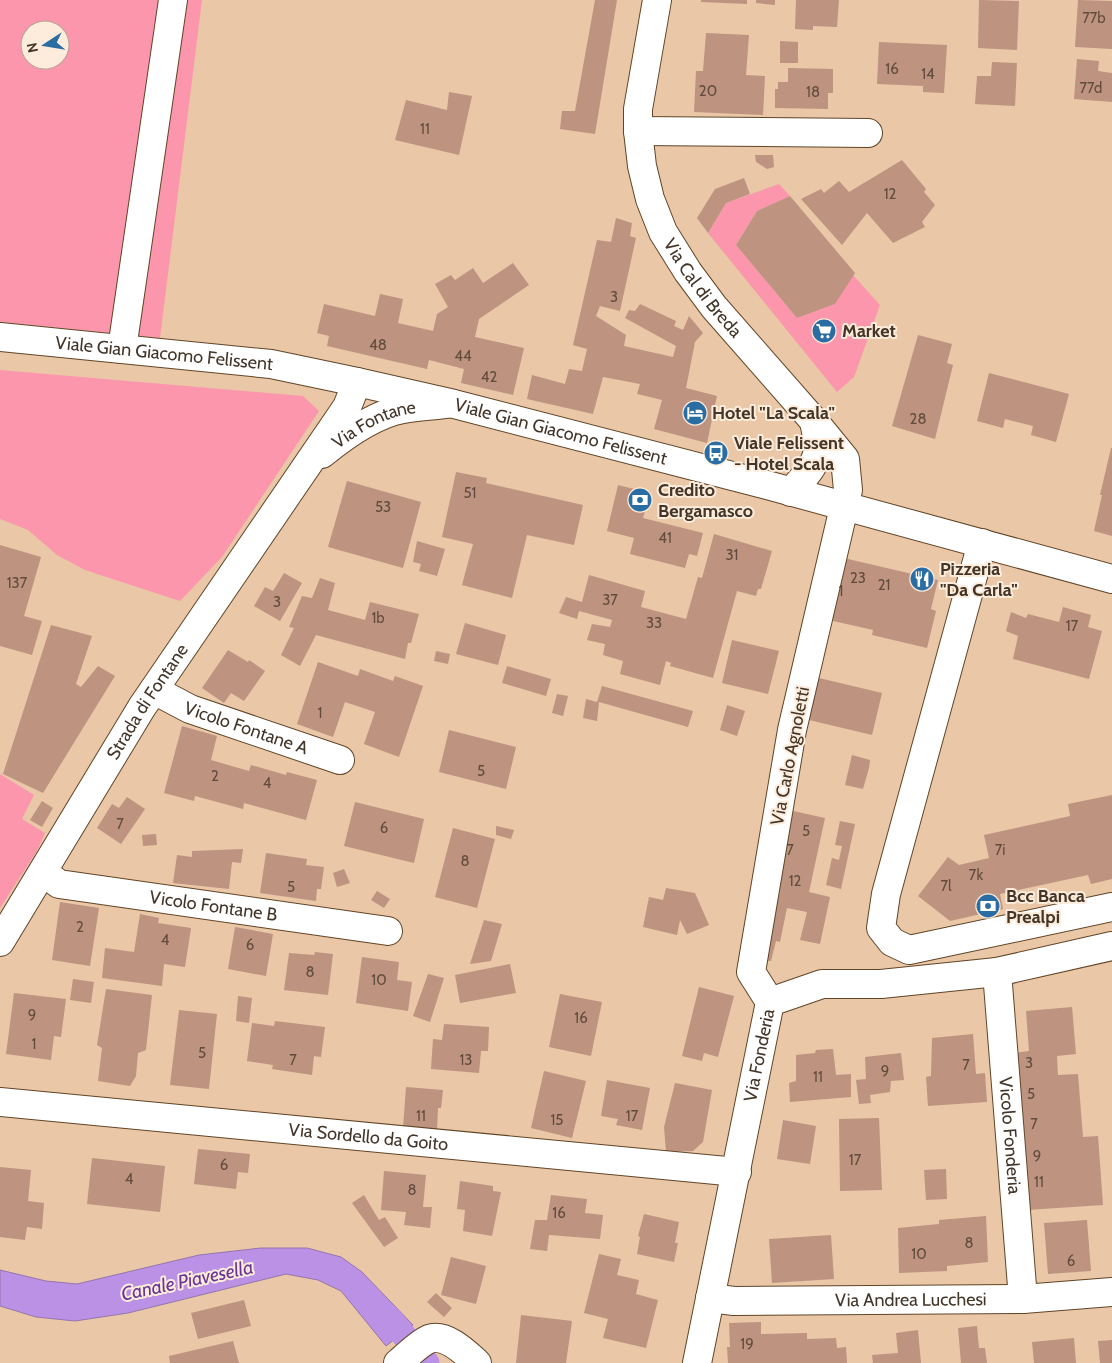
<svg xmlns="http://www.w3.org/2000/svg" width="1112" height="1363" font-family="Cabin,sans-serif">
	<rect width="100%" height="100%" fill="#e9c7a7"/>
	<path fill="#fb96ac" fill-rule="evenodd" d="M0,0H202L160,338L0,322ZM30,30H60V60H30Z
		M779,184L790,196L757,211L736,245L797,318L835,304L853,275L880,305L854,377L837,392L708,233L726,203Z
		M0,370L303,396L319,411L222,557L180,601L85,570L57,555L28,530L0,519Z
		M0,774L34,795L22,819L45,833L37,851L0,908Z"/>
	<path fill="#ba91e5" stroke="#9675ac" d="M261,1248H307L341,1257L362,1272L413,1325L386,1346L341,1291L318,1280L286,1274L128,1313L75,1321L36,1317L0,1306V1270L46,1281L77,1284L199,1255Z"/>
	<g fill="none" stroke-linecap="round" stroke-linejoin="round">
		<path stroke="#ba91e5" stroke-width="25" d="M379,1309L391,1320L427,1363"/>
	</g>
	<path fill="#be9380" d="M595,0H617L595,134L560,129L562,111H575Z
		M701,0H747V4L701,2Z
		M756,0H775V5L756,3Z
		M796,0H839L837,27L813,26V30L795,29Z
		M979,0L1019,1L1017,50L978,48Z
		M1078,0L1112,1V49L1075,47Z
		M706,33L749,35L746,75L765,76L763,115L694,112L696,71H703Z
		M780,41L798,42V63H780Z
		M879,42L947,45L944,93L923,92V86L877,84Z
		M1077,59L1099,61L1098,71L1112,73V102L1074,99Z
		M992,62L1017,63L1015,106L975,104L977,76H991Z
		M788,68L833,69V93H828V109L775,108V89H778V82H788Z
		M449,92L472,96L459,155L395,140L406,100L447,110Z
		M755,155H773L774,167L767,169L756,162Z
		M902,160L926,189L924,192L935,205L922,222L925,227L893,243L867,213L842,245L801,199L821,189L824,193L839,181L849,192Z
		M744,178L750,194L726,203L708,233L697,218L715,189Z
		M790,196L855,273L835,304L797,318L736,245L757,211Z
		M616,218L632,223L630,236L636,238L620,311L600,306L596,316L626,335L624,346L673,357L676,346L625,318L629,310L635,311L640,304L676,321L674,326L683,330L689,316L703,333L695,342L686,388L717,396L707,443L654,429L662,400L637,394L640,384L603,377L593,414L527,399L532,375L565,384L569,369L582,371L587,349L573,345L597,240L611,242Z
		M513,263L529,285L479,319L475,337L524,348L513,395L461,383L464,369L429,360L427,369L327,346L329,336L317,333L324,304L375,316L380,294L403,299L398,323L433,331L437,314L448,307L435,284L451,275L455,280L473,268L483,283Z
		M918,335L952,344L947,363L953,365L935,439L892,426Z
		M989,373L1069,394L1056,442L1031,435L1033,426L1005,419L1003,428L977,421Z
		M1111,448H1112V536L1094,531L1102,495H1100Z
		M456,472L487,478L486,483L583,505L574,545L527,535L512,598L462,585L473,544L442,537Z
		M347,481L421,502L403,568L328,547Z
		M618,485L650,493L643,518L703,533L697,556L689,554L685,568L630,554L634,538L607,531Z
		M714,534L772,551L761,589H758L756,596L737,591L713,678L670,666L671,663L666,661L660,685L620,674L623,661L603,655L605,644L587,640L592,624L610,627L612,620L579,611L577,619L559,613L566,597L582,602L589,575L645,591L641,607L686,619L698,577L702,578Z
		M417,541L445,549L437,576L419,571L421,564L413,562Z
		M0,545L41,557L24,616L42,621L32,655L0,646Z
		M835,556L938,580L931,609L936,611L927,648L872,635L873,630L820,618Z
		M284,573L302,583L280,621L254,606L265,587L273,591Z
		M320,578L335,583L328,610L365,620L370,602L419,614L411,643H408L405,659L316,635L300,666L281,655L294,628L289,627L302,596L312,598Z
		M1063,607L1091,615L1088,627L1102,631L1089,679L1013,659L1018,636L1006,631L1011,612L1026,618L1028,614L1059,622Z
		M465,623L506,635L498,665L456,654Z
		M51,625L92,636L76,684L81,687L98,666L115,676L43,793L3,774Z
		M732,640L779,651L768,694L722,683Z
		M228,650L248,662L249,660L265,671L244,701L231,693L224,703L202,688Z
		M436,651L450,654L448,664L434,661Z
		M318,662L358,676L360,669L393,681L395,676L423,686L399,757L364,744L375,712L345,702L333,737L297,724Z
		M507,666L551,679L546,696L502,683Z
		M815,677L882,693L872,735L805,719Z
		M602,686L693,711L688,727L599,702L597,721L583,718L586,699L597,702Z
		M557,694L568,696L563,716L552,713Z
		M727,705L745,711L737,736L720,730Z
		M182,726L217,736L211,760L249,771L251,765L286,775L287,772L317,780L306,820L244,803L243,809L195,796L194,801L164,793Z
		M449,730L516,747L506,789L439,772Z
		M852,755L870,760L869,768L863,789L845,785Z
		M1112,795V879L1091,884L1088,875L1000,894L1003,909L950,921L918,896L948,857L959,865L989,858L984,835L1070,816L1068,804Z
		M127,797L145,809L121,844L97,828L112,804L119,808Z
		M42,801L53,808L42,827L30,820Z
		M355,802L424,819L414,863L344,846Z
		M784,809L825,818L809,892L830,897L820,944L800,940L807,912L787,908L780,942L776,941L771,961L750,959Z
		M840,821L855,824L841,889L826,885L832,858L839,860L842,846L835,845Z
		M496,826L514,830L511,839L496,835Z
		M453,828L495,839L477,908L435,897Z
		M156,834L157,845L143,846L142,835Z
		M243,849L241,863L232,862L229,889L173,883L177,855L192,857V851Z
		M266,853L307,859L306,865L324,867L321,889H317L316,901L260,893Z
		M344,869L350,883L337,887L333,873Z
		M666,888L695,893L709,925L687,934L680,920L677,935L643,927L649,897L663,900Z
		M377,891L390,899L384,908L371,900Z
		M60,902L99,908L90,966L52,960Z
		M140,914L159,918L158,923L191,928L185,967L164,964L162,986L102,978L105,948L134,952Z
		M484,920L502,924L491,961L470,964Z
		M235,927L273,934L266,976L228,969Z
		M315,952L333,954L328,995L284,990L289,953L314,955Z
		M362,957L399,962L397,980L412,982L408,1011L356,1003Z
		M510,964L516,993L460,1003L455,975Z
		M428,974L444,978L430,1022L413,1016Z
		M73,979L94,982L91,1003L70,1000Z
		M699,987L734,996L718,1057L704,1053L702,1061L682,1056Z
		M106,989L152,995L146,1050L138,1053L136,1076L130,1086L98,1081L102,1048L97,1045Z
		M14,993L66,999L61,1037L54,1036L51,1060L6,1054Z
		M560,994L602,1002L591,1056L549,1047Z
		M238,996L252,998L249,1023L236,1021Z
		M1072,1007L1076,1054L1057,1056L1058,1075L1078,1074L1083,1137L1098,1136L1103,1205L1027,1210L1015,1053L1029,1051L1026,1011Z
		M179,1010L217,1014L209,1089L170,1085Z
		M275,1021L325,1027L321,1057L314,1056L312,1075L272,1069L273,1065L247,1061L252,1023L274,1026Z
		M444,1024L489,1027L488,1051H481L479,1073L431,1069L433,1039L442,1040Z
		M973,1034L976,1074L985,1073L987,1102L928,1106L926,1077L931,1076L932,1038Z
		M833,1049L836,1075L851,1074V1097L790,1102L789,1083L796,1081V1055L815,1053L816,1050Z
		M901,1053L904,1080L891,1081L890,1092L870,1095L871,1103L859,1104L856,1080L866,1079L865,1057Z
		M544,1071L586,1081L572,1138L531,1128Z
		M607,1080L650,1088L642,1130L616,1125L618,1119L601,1116Z
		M675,1083L712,1090L703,1142L693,1151L666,1152L664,1127Z
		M406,1087L443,1090L441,1108H438L437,1130L403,1128Z
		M879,1118L882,1190L840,1191L839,1119Z
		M783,1120L816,1126L810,1164L777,1159Z
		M198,1149L250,1154L248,1173L238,1172L236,1189L194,1184Z
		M92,1158L165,1166L160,1212L87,1204Z
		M0,1167L31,1170L28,1201L44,1203L42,1229L27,1227L25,1240L0,1237Z
		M946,1169L947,1199L926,1200L924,1170Z
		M384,1171L426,1175L423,1207H432L430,1228L404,1225L406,1212L381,1210Z
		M460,1181L493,1186V1191L501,1192L492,1236L463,1231L465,1210L457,1209Z
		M364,1195L379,1220L385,1217L398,1238L384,1247L352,1203Z
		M551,1195L587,1199L585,1213L603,1215L600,1239L549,1235L547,1251L530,1249L535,1220H547Z
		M644,1214L679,1222L675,1243H678L674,1262L637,1254L640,1237L638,1236Z
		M986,1216L988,1262L947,1266V1271L899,1273L898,1228L939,1224V1220Z
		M1087,1220L1091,1271L1048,1274L1044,1223Z
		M831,1235L834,1279L772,1283L769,1239Z
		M599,1254L621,1259L617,1275L639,1280L636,1294L658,1300L646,1348L603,1338L608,1319L584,1313Z
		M451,1257L486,1266L476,1304L441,1295Z
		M436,1293L452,1308L444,1317L427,1302Z
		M244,1300L251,1326L198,1339L191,1313Z
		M521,1315L572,1321L566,1363H516Z
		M761,1322V1334L807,1333V1339L836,1338L837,1348L846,1347L847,1363H728L727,1347H730L729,1323Z
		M977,1326L979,1348H985L987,1363H961L958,1328Z
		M918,1330L921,1363H873L872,1355L898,1353L896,1333Z
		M1074,1338L1076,1363H1034L1032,1342Z
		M1112,1340V1363H1100L1098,1341Z
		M233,1341L239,1363H170L169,1356Z"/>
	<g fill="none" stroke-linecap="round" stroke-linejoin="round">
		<defs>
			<g id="minor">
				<path id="s1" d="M657,0L638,109V131L642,166L650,199L663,232L688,272L714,307L814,421L845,459L848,490L792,730L751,972L770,1002"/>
				<path d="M638,131L868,133"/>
				<path d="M122,349L173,0"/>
				<path id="s2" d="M322,454C344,436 375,414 403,409C417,406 432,406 446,404"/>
				<path d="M791,492C802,479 819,464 818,445C818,437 815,429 814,421"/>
				<path d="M982,543L886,894L881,928L892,942L909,950L1112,907"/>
				<path id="s3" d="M154,690L190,709L340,760"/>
				<path id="s4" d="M43,872L59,884L388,931"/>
				<path id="s5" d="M0,942L142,707L347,407L357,382"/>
				<path id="s6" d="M997,972L1023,1299"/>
				<path id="s7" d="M0,1102L737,1172"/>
				<path id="s8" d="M710,1298L734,1301L1023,1299L1112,1292"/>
				<path d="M398,1363C407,1356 418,1344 429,1339C446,1333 466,1353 477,1363"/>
				<path id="s9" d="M697,1363L770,1002L822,984H881L997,972L1112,946"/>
			</g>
			<g id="major">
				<path id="s10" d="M0,337L271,364L357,382L454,404L767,485L1112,579"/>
			</g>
		</defs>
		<use href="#minor" stroke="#614527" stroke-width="30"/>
		<use href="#major" stroke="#614527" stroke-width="30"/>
		<use href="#minor" stroke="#fff" stroke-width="28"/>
		<use href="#major" stroke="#fff" stroke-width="28"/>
	</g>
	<defs>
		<symbol id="supermarket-disc" viewBox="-11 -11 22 22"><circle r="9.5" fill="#2a6da3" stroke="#fdecdb"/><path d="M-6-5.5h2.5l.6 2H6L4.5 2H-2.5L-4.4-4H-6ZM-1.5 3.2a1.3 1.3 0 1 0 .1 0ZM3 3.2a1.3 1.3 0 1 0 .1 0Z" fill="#fff"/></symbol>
		<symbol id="hotel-disc" viewBox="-11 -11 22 22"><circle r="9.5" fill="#2a6da3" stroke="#fdecdb"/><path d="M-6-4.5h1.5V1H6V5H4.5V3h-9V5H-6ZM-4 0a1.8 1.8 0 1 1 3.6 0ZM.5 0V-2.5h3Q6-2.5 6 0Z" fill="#fff"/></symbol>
		<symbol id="bus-disc" viewBox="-11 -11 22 22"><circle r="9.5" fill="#2a6da3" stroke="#fdecdb"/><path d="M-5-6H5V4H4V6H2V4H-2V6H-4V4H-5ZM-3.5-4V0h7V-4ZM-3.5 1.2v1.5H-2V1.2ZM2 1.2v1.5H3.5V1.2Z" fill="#fff"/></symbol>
		<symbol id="bank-disc" viewBox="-11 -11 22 22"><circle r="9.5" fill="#2a6da3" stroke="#fdecdb"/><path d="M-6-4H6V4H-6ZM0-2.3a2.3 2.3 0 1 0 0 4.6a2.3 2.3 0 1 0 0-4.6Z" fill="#fff"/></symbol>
		<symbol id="restaurant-disc" viewBox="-11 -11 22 22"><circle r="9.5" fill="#2a6da3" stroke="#fdecdb"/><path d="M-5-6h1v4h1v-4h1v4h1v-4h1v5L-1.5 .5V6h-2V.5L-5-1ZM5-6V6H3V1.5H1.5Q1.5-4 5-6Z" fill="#fff"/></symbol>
	</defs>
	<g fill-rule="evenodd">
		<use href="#supermarket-disc" x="810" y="317" width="28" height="28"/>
		<use href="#hotel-disc" x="681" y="399" width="28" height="28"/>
		<use href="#bus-disc" x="702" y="439" width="28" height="28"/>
		<use href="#bank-disc" x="626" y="486" width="28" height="28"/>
		<use href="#restaurant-disc" x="908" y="565" width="28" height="28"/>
		<use href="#bank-disc" x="974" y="892" width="28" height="28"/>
	</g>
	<g text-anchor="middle" stroke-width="4" stroke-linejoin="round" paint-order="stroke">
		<g font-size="15" fill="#624c3e">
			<text x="1094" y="23">77b</text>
			<text x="892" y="74">16</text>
			<text x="928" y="79">14</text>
			<text x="1091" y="93">77d</text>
			<text x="708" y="96">20</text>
			<text x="813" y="97">18</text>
			<text x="425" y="134">11</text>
			<text x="890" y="199">12</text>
			<text x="614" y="302">3</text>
			<text x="378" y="350">48</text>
			<text x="463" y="361">44</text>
			<text x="489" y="382">42</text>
			<text x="918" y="424">28</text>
			<text x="470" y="498">51</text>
			<text x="383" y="512">53</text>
			<text x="665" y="543">41</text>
			<text x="732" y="560">31</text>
			<text x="858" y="583">23</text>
			<text x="17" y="588">137</text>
			<text x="884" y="590">21</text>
			<text x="841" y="596">1</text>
			<text x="610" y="605">37</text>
			<text x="277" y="607">3</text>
			<text x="378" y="623">1b</text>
			<text x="654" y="628">33</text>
			<text x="1072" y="631">17</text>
			<text x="320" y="718">1</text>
			<text x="481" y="776">5</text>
			<text x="215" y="781">2</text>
			<text x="267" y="788">4</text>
			<text x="120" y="829">7</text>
			<text x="384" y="833">6</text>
			<text x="806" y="836">5</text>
			<text x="790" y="855">7</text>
			<text x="1000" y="855">7i</text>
			<text x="465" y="866">8</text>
			<text x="976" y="880">7k</text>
			<text x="795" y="886">12</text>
			<text x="946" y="891">7l</text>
			<text x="291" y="892">5</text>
			<text x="80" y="932">2</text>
			<text x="165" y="945">4</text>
			<text x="250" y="950">6</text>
			<text x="310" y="977">8</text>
			<text x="379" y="985">10</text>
			<text x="32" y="1020">9</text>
			<text x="581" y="1023">16</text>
			<text x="34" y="1049">1</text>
			<text x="202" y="1058">5</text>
			<text x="293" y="1065">7</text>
			<text x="466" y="1065">13</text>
			<text x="1029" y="1068">3</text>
			<text x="966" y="1070">7</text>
			<text x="885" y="1076">9</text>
			<text x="818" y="1082">11</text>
			<text x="1031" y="1099">5</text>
			<text x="421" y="1121">11</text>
			<text x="632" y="1121">17</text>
			<text x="557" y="1125">15</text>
			<text x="1034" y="1129">7</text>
			<text x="1037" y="1161">9</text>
			<text x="855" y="1165">17</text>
			<text x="224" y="1170">6</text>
			<text x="129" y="1184">4</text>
			<text x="1039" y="1187">11</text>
			<text x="412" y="1195">8</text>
			<text x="559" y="1218">16</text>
			<text x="969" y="1248">8</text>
			<text x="919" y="1259">10</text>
			<text x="1071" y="1266">6</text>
			<text x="747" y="1349">19</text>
		</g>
		<g font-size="18" fill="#433528" stroke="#fdecdb">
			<text dy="6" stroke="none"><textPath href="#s1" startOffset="306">Via Cal di Breda</textPath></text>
			<text dy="6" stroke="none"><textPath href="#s10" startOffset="165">Viale Gian Giacomo Felissent</textPath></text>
			<text dy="6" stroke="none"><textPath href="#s2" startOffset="61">Via Fontane</textPath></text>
			<text dy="6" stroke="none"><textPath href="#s10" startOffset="570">Viale Gian Giacomo Felissent</textPath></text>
			<text dy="6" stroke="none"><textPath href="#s5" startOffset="282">Strada di Fontane</textPath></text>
			<text dy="6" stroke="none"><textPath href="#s3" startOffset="100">Vicolo Fontane A</textPath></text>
			<text transform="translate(790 756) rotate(-79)" y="6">Via Carlo Agnoletti</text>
			<text dy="6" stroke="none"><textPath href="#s4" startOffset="176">Vicolo Fontane B</textPath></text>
			<text dy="6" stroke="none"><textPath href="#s9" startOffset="314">Via Fonderia</textPath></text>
			<text dy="6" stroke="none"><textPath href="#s6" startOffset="164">Vicolo Fonderia</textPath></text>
			<text dy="6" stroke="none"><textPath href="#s7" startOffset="370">Via Sordello da Goito</textPath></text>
			<text dy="6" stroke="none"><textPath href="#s8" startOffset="201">Via Andrea Lucchesi</textPath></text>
		</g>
		<g font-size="18" font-weight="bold" fill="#433528" stroke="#fdecdb" text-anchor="start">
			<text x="842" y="337">Market</text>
			<text x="712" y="419">Hotel "La Scala"</text>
			<text x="734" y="449">Viale Felissent<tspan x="734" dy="21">- Hotel Scala</tspan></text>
			<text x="658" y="496">Credito<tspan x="658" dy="21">Bergamasco</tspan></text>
			<text x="940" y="575">Pizzeria<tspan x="940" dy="21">"Da Carla"</tspan></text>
			<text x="1006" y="902">Bcc Banca<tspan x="1006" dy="21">Prealpi</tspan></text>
		</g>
		<g font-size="19" font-style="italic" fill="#683395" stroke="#fdecdb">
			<text transform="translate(187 1280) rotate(-12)" y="7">Canale Piavesella</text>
		</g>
	</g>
	<g transform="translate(45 45) rotate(258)"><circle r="24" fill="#fdecdb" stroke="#b3a393"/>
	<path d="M0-4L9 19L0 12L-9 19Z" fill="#2a6da3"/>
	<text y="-8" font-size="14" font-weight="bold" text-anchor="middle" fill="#433528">N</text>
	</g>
</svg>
